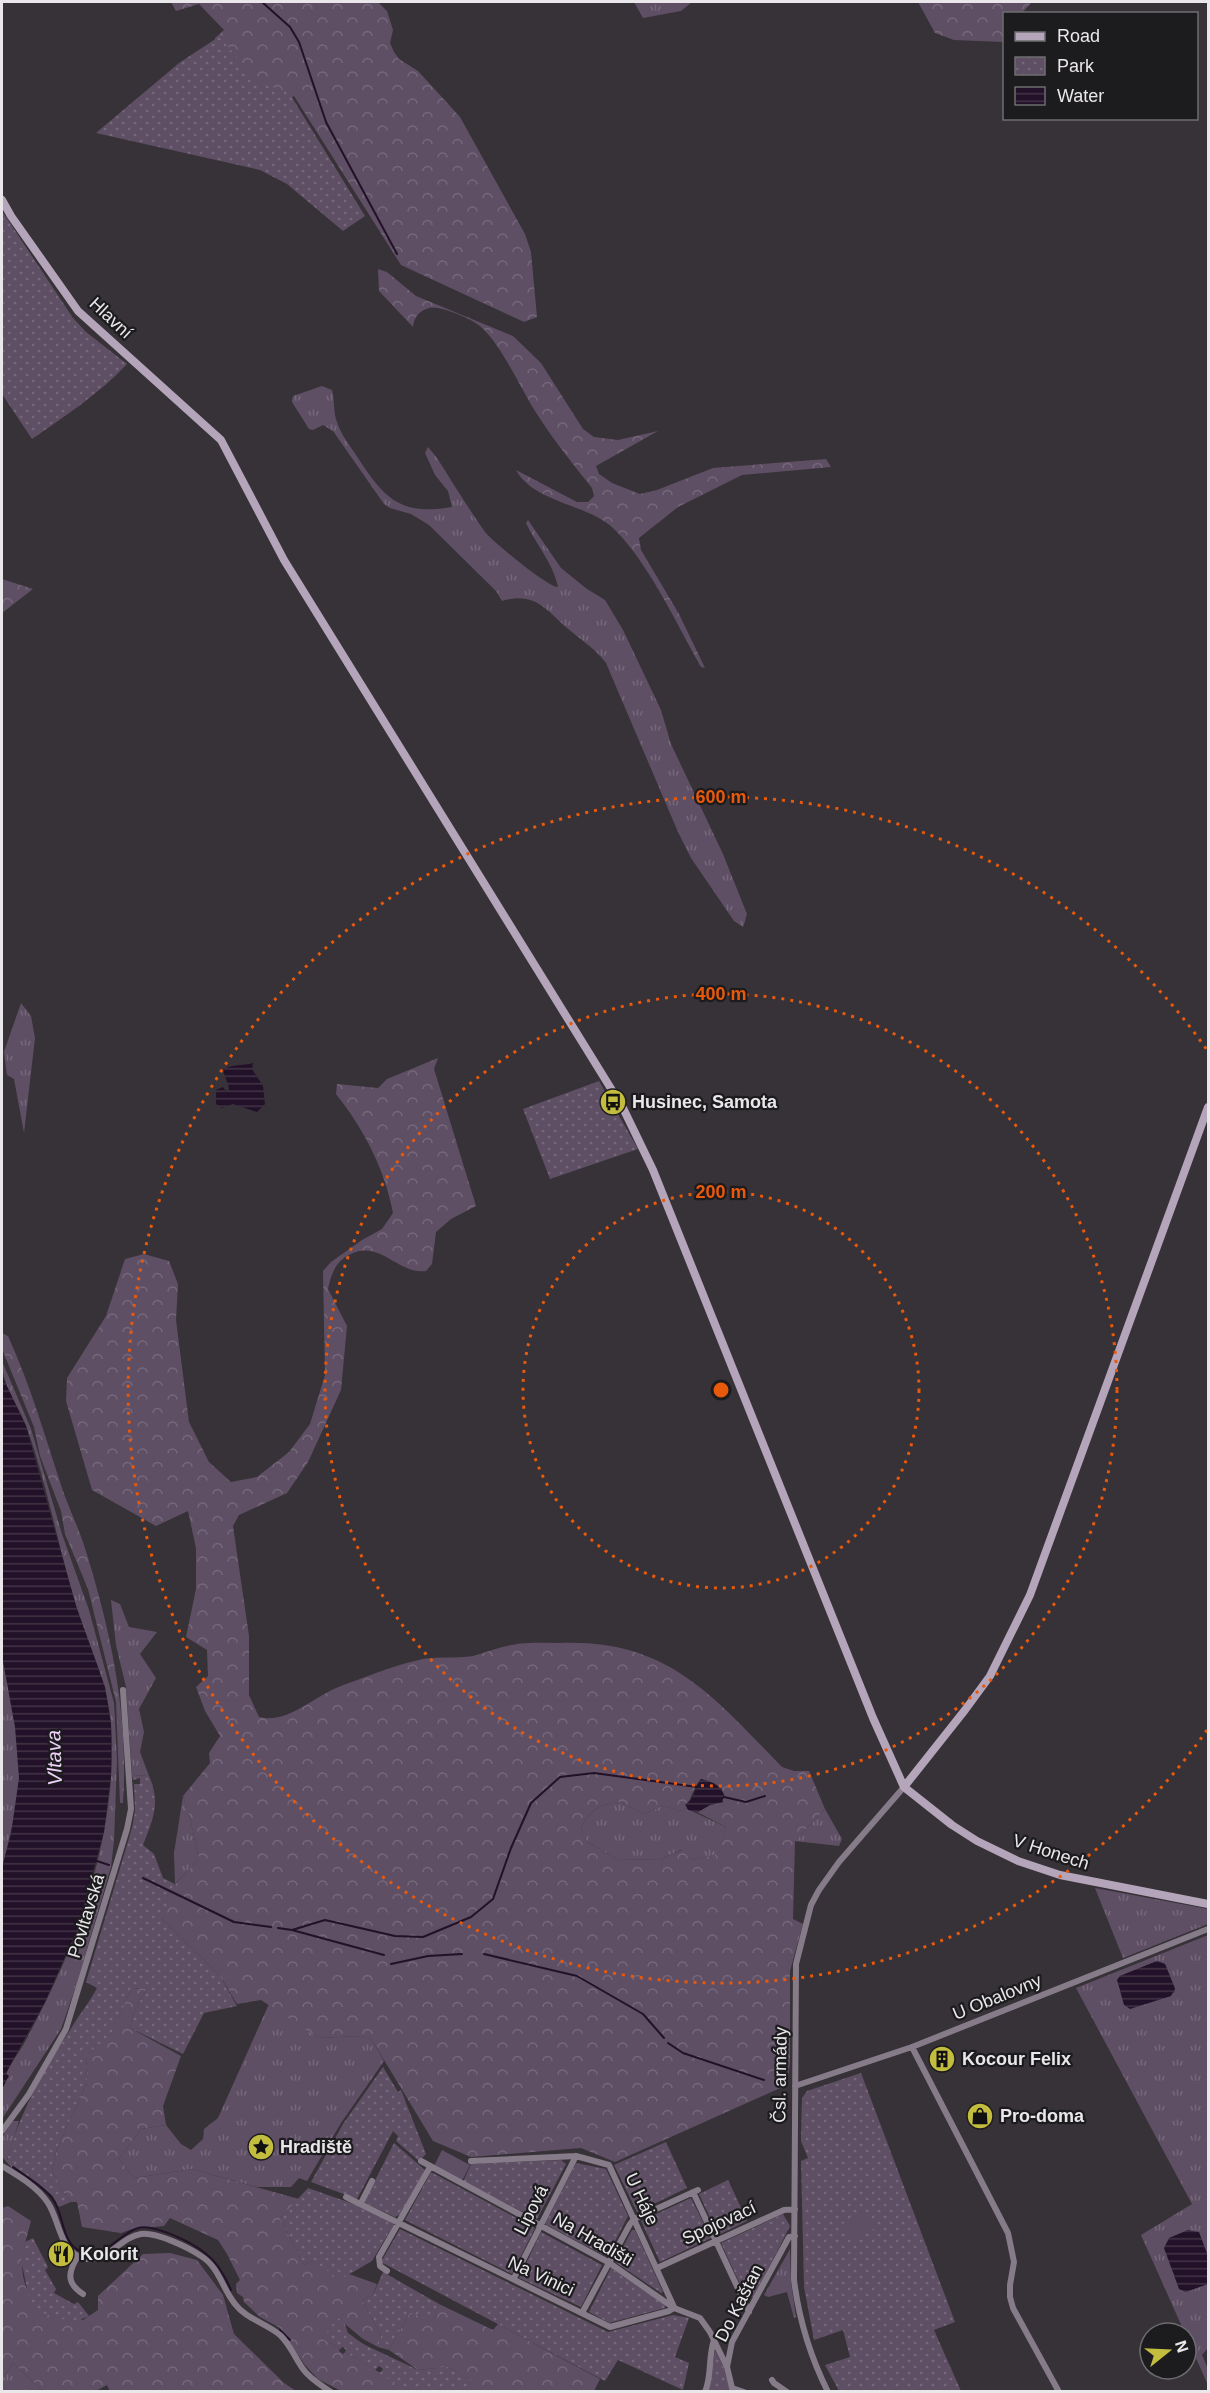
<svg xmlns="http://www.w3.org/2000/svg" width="1210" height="2393" font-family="Arial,sans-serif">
	<defs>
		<pattern id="grass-tufts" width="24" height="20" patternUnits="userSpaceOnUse" patternTransform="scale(1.5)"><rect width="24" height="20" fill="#5f4f65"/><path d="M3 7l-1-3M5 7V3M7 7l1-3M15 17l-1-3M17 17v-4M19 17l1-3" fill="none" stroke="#76687b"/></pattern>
		<pattern id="forest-crowns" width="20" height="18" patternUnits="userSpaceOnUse" patternTransform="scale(1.5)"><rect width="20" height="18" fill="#5f4f65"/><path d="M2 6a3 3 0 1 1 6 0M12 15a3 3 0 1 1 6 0" fill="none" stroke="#76687b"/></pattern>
		<pattern id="park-dots" width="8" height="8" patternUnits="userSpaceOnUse" patternTransform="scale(1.5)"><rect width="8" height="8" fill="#5f4f65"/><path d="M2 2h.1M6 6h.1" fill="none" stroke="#76687b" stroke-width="1.8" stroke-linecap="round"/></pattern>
		<pattern id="water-rules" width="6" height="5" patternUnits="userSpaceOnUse" patternTransform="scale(1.5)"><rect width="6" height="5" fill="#221128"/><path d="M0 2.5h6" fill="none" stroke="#423447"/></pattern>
	</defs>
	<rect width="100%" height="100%" fill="#363237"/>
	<path fill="url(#grass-tufts)" fill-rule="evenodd" d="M634,2H692L681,11L643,18Z
		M322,386L332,390C335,401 333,412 337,422C341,435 351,447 358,458C384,498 400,516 452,507L448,491L435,475L425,453L428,447L437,458C453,483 468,508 485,532C493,542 549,588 558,587C553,563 537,546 526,523L528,520L561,568L587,589L605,600L623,630L661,710L671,744L723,854L747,914L743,927L734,921L691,858L678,832L606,663C595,648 581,640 567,628C546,609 534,591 502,601L496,591L429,525L411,514L390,508L384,504L333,431L323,425L313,430L309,429L292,402L293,396Z
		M21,1003L31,1016L35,1038L24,1133L14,1079L7,1075L4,1052Z
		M2,1361L31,1429L62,1534L89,1610L114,1703L117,1760L114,1841L111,1867L77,1983L61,2029L2,2119C2,2104 1,2090 6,2075C10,2063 20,2052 26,2040C38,2017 50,1994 60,1971C92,1903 118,1799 111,1724C108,1681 87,1643 75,1602C58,1545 47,1484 27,1428C18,1404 2,1386 2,1361Z
		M111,1600L120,1604L129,1627L157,1632L140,1654L156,1678L139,1709L144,1732L140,1752L149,1776L132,1775L126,1687L116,1645Z
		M2,1656C11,1691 21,1745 19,1781C17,1811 9,1839 2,1868Z
		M183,1796L190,1818L199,1859L175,1884L174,1853Z
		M620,1802L644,1814L662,1806L682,1811L685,1808L726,1827L716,1855L693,1860L681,1850L659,1860L617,1859L586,1841L581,1828C590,1809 600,1804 620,1802Z
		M825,1809L842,1839L839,1846L795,1841Z
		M1095,1888L1208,1909V1924L1123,1958Z
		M1208,1935V2348L1202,2355L1208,2369V2385L1141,2235L1192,2204L1076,1988ZM1157,1961L1165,1964L1175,1988L1174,1993L1117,1980L1120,1976Z
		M269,2004L318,2038L362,2036L372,2040L384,2061L341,2123L307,2181L299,2178L291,2187H257L192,2169L134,2178L119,2159L141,2129L166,2125L181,2144L191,2150L203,2139L204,2129L218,2118Z
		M13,2121H19L7,2160L14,2165L12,2168L2,2157V2137Z
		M790,2249L791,2283L796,2317L794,2318L787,2292L768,2297L764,2295Z
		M13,2363L43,2391L2,2392V2379Z"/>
	<path fill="url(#forest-crowns)" fill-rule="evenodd" d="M171,2H378L387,11L393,30L390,43L394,52L399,59L418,71L460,117L525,234L531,252L537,317L524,322L401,265L294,96L268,113L216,49L215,38L224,30L199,4L176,11Z
		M918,2H1032L1022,13L1004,14V42L954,40L935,33Z
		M378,269L387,272L416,296L513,336L541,363L583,429L594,437L618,440L658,431L596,466L599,474L612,483L640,494L657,490L713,468L826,459L831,467L742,475L678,507L639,538L641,550L679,614L705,668L701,667C676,623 649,563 613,528C588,504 534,503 516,470L577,502H588L594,496L592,488C572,463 552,438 535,411C520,387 501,344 480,326C471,319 440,305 429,308C419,311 414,317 413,327L379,291Z
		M2,579L33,589L2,613Z
		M438,1058L434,1069L476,1206L451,1219L436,1232L432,1264L426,1271C398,1275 379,1238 349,1255C335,1262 331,1275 328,1289L347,1326L341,1390L308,1462L287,1493L239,1515L233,1526L249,1636V1695L259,1717C287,1725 315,1695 341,1686C368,1676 395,1665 423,1659C439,1656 457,1659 473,1656C486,1653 499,1647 512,1645C527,1642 543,1643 558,1643C667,1638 712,1695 782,1767L794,1771H809L825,1809L795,1841L793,1919L803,1924L790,1971V2063L787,2085L615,2162L581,2148L471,2157L433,2141L372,2040L362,2036L318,2038L261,2000L237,2004L220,1976L162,1919L165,1895L199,1859L190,1818L183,1796L210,1763L209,1753L220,1736L205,1711L196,1687L208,1676L207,1650L186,1637L196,1589V1548L188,1511L156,1526L92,1490L66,1401L67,1378L106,1316L125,1259L144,1254L169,1261L178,1284L176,1320L189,1422L209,1462L231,1482L257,1477L289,1452L310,1424L325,1375L323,1271L331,1262L362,1240L382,1229L393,1213C385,1169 363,1128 336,1094L337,1084L378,1088L387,1079ZM701,1779L714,1783L722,1789L723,1802L710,1805L698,1812L689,1802C692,1794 695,1786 701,1779ZM620,1802L644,1814L662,1806L682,1811L685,1808L697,1812L726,1827L715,1855L693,1860L682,1850L659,1860L617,1859L586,1841L581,1828C590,1809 600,1804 620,1802Z
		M2,1333L8,1336C32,1389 45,1437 63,1491C69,1508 77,1525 83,1542C110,1626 129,1714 123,1803H120L116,1702L88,1589L65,1534L61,1511L40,1456L34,1427L2,1349Z
		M147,1988L133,2014L130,2028L181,2056L163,2106L166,2125L141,2129L119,2159L134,2178L192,2169L299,2199L280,2218L304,2265L312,2261C323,2265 330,2274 341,2278L349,2274L377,2284L373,2295L362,2300L381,2336L378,2347L363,2339L339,2319L322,2338L340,2349L339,2351L343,2354L345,2352L411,2391H341L318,2379L305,2365L280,2328L260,2317L244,2302L243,2297L237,2293L236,2284L240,2280L227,2254L218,2240L170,2218L164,2226L132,2229L121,2233L82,2227L77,2202H71L61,2189L52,2171L57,2148L87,2083L86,2055L110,2035L131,1989Z
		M8,2206L31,2221C23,2251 16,2269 31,2299L83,2320L98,2310V2296L143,2254L170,2253L197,2260L223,2295L234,2334L284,2383L296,2391L110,2392L107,2385L96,2391H43L13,2363L2,2379V2208Z
		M439,2304L493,2330L498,2324L600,2379L594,2391H470L474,2382L448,2367L418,2370L389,2350L410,2312L432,2321Z"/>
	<path fill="url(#park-dots)" d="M220,36L256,83L288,91L365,216L343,231L287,184L260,170L96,133L179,63Z
		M2,211L73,318L86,332L127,364C99,394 65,416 32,439L2,394Z
		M599,1081L638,1149L550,1179L523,1109Z
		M132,1775L149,1776C161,1803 153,1819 143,1845L154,1854L163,1878L175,1884L162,1919L220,1976L237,2006L204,2013L183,2054L130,2028L133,2014L147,1988L131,1989L110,2036L86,2055L87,2083L57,2148L52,2171L61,2189L71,2202L59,2207L52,2195L7,2161C18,2115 46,2066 72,2027C80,2013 90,2002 97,1988L86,1982L132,1828L135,1811L134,1784H140V1778L133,1780Z
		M383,2067L398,2092L401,2090L426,2154L419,2161L396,2141L398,2136L393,2131L357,2199L311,2182L343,2124Z
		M861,2073L955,2322L934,2330L961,2391H839L825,2365L850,2357L843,2330L814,2340L804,2287L801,2161L808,2158L801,2141L802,2098L807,2091Z
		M666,2142L687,2188L637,2212L614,2165Z
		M394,2143L425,2170L403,2213L395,2217L365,2203V2200Z
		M561,2160L566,2164L537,2219L463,2182L471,2164Z
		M576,2163L606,2169L628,2216L607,2257L545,2224Z
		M431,2172L535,2228L512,2274L405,2220Z
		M728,2180L744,2214L734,2219L735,2224L746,2219L747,2221L718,2235L699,2194Z
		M308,2188L362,2207L394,2224L372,2261L341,2279C330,2274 323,2266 312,2261L304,2265L280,2218Z
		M691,2198L711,2238L660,2262L641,2221Z
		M783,2214L790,2226L754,2297H746L721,2243Z
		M400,2229L608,2332L673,2315L689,2318L675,2357L689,2363L683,2390L618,2360L605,2381L381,2262Z
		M632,2230H635L663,2292L661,2293L615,2262Z
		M541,2232L602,2265L581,2307L519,2278Z
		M33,2238L48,2267L45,2270L56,2289L54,2293L74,2304L78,2302L89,2316C73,2326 48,2315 31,2309L21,2259L25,2242Z
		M611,2268L665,2305V2308L609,2323L589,2312Z
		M383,2272L439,2304L432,2322L410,2312L389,2350L378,2347L381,2336L362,2300L373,2295Z
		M338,2318L344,2322L348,2333L363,2344L418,2370L448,2367L475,2382L470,2391H411L379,2374L383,2369L379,2366L375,2370L345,2352L346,2350L343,2347L340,2349L322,2338Z
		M715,2350L724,2368L730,2391L708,2392Z"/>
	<path fill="#5f4f65" d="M442,2150L470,2165L462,2181L434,2166Z
		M869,2212L876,2228L848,2240L840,2225Z"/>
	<path fill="url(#water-rules)" d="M253,1063L252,1069L263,1086L265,1104L257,1112L233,1104L222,1108L216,1104V1090L223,1087L225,1090L229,1091C229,1082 224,1077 223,1069C233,1064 242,1066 253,1063Z
		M2,1376L26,1426L76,1606L105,1687L111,1724V1776L104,1832L77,1930L45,2002L6,2073L9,2076L2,2089V1868L11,1834L19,1778L15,1727L2,1656Z
		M701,1779C712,1782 721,1785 725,1797L722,1800L723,1802L710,1805L698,1812L688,1810L685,1804C695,1800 694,1787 701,1779Z
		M1157,1961L1165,1964L1175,1989L1171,1996L1130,2009L1124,2005L1117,1980L1120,1976Z
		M1188,2230L1199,2232L1208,2256V2284L1186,2292L1179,2289L1164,2248L1169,2238Z"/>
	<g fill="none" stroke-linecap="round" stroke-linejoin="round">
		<path stroke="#221128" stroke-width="2" d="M262,2L290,27L299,42L326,122L397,254
			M724,1797L746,1802L765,1796
			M94,1860L109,1865
			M143,1878L234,1922L271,1927
			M278,1928L292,1930L325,1920L395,1936L423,1937L471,1917L493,1899L511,1848L531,1803L560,1777L594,1773L697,1787
			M292,1930L384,1955
			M484,1954L577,1976L643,2014L664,2038
			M391,1964L428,1956L462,1954
			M668,2043L683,2053L764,2080
			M13,2167C25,2176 42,2185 52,2198C65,2214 60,2243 82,2252C103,2261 120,2233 138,2228C153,2223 193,2243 205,2253C217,2262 225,2276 231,2290
			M280,2330L290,2340"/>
		<path stroke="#867c89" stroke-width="6" d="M912,2047L1008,2233L1014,2262L1010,2285V2297L1013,2308L1059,2392
			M795,2086L912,2047L1208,1929
			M2,2131L29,2094L66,2029L127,1829L131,1809L123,1690
			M421,2161L608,2262L674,2308L700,2318L710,2332L727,2367
			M471,2161L576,2156L609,2165L674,2307
			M2,2166C17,2175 38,2187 48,2203C59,2219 59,2248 80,2257C105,2268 119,2237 141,2234C156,2232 188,2247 201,2256C219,2267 222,2288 235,2304C246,2319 266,2323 280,2335C290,2344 295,2358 303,2369C310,2379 321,2385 331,2392
			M693,2192L749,2312
			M346,2197L610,2327L669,2311L674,2308
			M361,2203L372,2181
			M78,2256C68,2272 66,2283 83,2294
			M657,2268L784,2210L795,2209
			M387,2271L380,2266L379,2257L430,2167
			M514,2278L576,2156
			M582,2313L630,2224L634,2219L698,2190
			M772,2380L774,2383L787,2392
			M732,2388L744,2392
			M705,2392C712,2376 708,2357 714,2340
			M733,2392L727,2367L732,2342L789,2237L795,2236
			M828,2392C810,2356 799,2320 794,2280L796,1964L811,1905L819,1890L839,1862L904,1787"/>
		<path stroke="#b4a5ba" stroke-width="8" d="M2,200L11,216L78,311L221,440L284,560L623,1108L653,1170L873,1718L904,1787L952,1825L977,1841L1018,1861L1060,1875L1208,1904
			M904,1787L965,1710L990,1676L1030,1595L1208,1107"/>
	</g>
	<g fill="none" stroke="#e8590c" stroke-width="3" stroke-dasharray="3 6">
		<circle cx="721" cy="1390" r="198"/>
		<circle cx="721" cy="1390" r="396"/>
		<path d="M1207 1730A593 593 0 1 1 1207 1050"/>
	</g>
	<defs>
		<symbol id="bus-disc" viewBox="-11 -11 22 22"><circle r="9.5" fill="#c2bd3f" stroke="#1c1b1d"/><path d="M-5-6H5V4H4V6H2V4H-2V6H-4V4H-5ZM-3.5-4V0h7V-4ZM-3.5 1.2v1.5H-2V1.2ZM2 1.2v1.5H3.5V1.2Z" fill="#111"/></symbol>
		<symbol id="building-disc" viewBox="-11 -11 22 22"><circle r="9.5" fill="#c2bd3f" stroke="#1c1b1d"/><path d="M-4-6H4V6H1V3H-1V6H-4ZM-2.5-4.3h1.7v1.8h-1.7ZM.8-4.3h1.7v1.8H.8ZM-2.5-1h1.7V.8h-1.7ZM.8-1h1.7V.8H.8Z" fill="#111"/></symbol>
		<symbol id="shop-disc" viewBox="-11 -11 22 22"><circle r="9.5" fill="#c2bd3f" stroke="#1c1b1d"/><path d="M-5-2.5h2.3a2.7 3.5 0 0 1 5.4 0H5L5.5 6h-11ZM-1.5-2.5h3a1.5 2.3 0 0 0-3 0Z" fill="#111"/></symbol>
		<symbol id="sight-disc" viewBox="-11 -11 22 22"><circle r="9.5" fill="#c2bd3f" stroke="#1c1b1d"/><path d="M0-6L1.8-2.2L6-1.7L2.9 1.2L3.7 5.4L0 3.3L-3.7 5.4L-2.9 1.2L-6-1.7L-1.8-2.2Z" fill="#111"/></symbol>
		<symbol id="restaurant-disc" viewBox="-11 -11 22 22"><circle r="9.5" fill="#c2bd3f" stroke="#1c1b1d"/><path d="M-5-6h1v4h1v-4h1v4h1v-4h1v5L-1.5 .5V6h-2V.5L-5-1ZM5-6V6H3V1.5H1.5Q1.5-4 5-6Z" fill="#111"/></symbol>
	</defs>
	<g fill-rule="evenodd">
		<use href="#bus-disc" x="598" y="1087" width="30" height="30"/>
		<use href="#building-disc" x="927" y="2044" width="30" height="30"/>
		<use href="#shop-disc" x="965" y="2101" width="30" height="30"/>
		<use href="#sight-disc" x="246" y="2132" width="30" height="30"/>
		<use href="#restaurant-disc" x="46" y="2239" width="30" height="30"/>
	</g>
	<g text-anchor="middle" stroke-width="4.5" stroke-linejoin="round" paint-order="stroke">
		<g font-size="18" fill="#eae7eb" stroke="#1c1b1d">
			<text transform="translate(111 318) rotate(43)" y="6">Hlavní</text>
			<text transform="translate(1051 1852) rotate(18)" y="6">V Honech</text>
			<text transform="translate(86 1916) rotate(-73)" y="6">Povltavská</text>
			<text transform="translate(997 1997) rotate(-22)" y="6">U Obalovny</text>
			<text transform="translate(780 2075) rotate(-89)" y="6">Čsl. armády</text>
			<text transform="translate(642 2199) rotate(65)" y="6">U Háje</text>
			<text transform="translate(531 2210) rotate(-63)" y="6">Lipová</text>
			<text transform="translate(719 2223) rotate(-25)" y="6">Spojovací</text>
			<text transform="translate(593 2239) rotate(30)" y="6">Na Hradišti</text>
			<text transform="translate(541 2276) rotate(25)" y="6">Na Vinici</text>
			<text transform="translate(739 2303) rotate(-63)" y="6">Do Kaštan</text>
		</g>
		<g font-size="18" font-weight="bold" fill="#eae7eb" stroke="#1c1b1d" text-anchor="start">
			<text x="632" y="1108">Husinec, Samota</text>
			<text x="962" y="2065">Kocour Felix</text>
			<text x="1000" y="2122">Pro-doma</text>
			<text x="280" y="2153">Hradiště</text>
			<text x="80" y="2260">Kolorit</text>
		</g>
		<g font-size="20" font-style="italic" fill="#efd1fa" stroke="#1c1b1d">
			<text transform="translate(54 1758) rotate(-92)" y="7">Vltava</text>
		</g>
	</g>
	<circle cx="721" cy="1390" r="9" fill="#e8590c" stroke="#1c1b1d" stroke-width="3"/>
	<g font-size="18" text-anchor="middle" font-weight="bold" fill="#e8590c" stroke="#1c1b1d" stroke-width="4.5" stroke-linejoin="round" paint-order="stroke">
		<text x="721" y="803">600 m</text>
		<text x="721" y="1000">400 m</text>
		<text x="721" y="1198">200 m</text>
	</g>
	<rect width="1210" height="2393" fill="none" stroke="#eae7eb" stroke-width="6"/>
	<rect x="1003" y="12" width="195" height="108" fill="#1c1b1d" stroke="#6e6d6f" stroke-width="1.5"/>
	<rect x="1015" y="32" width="30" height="9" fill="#b4a5ba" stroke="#6e6d6f" stroke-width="1.5"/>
	<text x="1057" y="42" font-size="18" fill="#eae7eb">Road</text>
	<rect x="1015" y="57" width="30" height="18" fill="url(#park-dots)" stroke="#6e6d6f" stroke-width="1.5"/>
	<text x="1057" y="72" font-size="18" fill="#eae7eb">Park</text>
	<rect x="1015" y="87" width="30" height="18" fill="url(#water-rules)" stroke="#6e6d6f" stroke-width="1.5"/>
	<text x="1057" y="102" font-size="18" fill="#eae7eb">Water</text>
	<g transform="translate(1168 2351) rotate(72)"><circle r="28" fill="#1c1b1d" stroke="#6e6d6f" stroke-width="1.5"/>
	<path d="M0-4.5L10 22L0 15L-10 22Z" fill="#c2bd3f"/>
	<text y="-9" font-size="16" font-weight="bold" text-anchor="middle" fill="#eae7eb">N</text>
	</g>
</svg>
